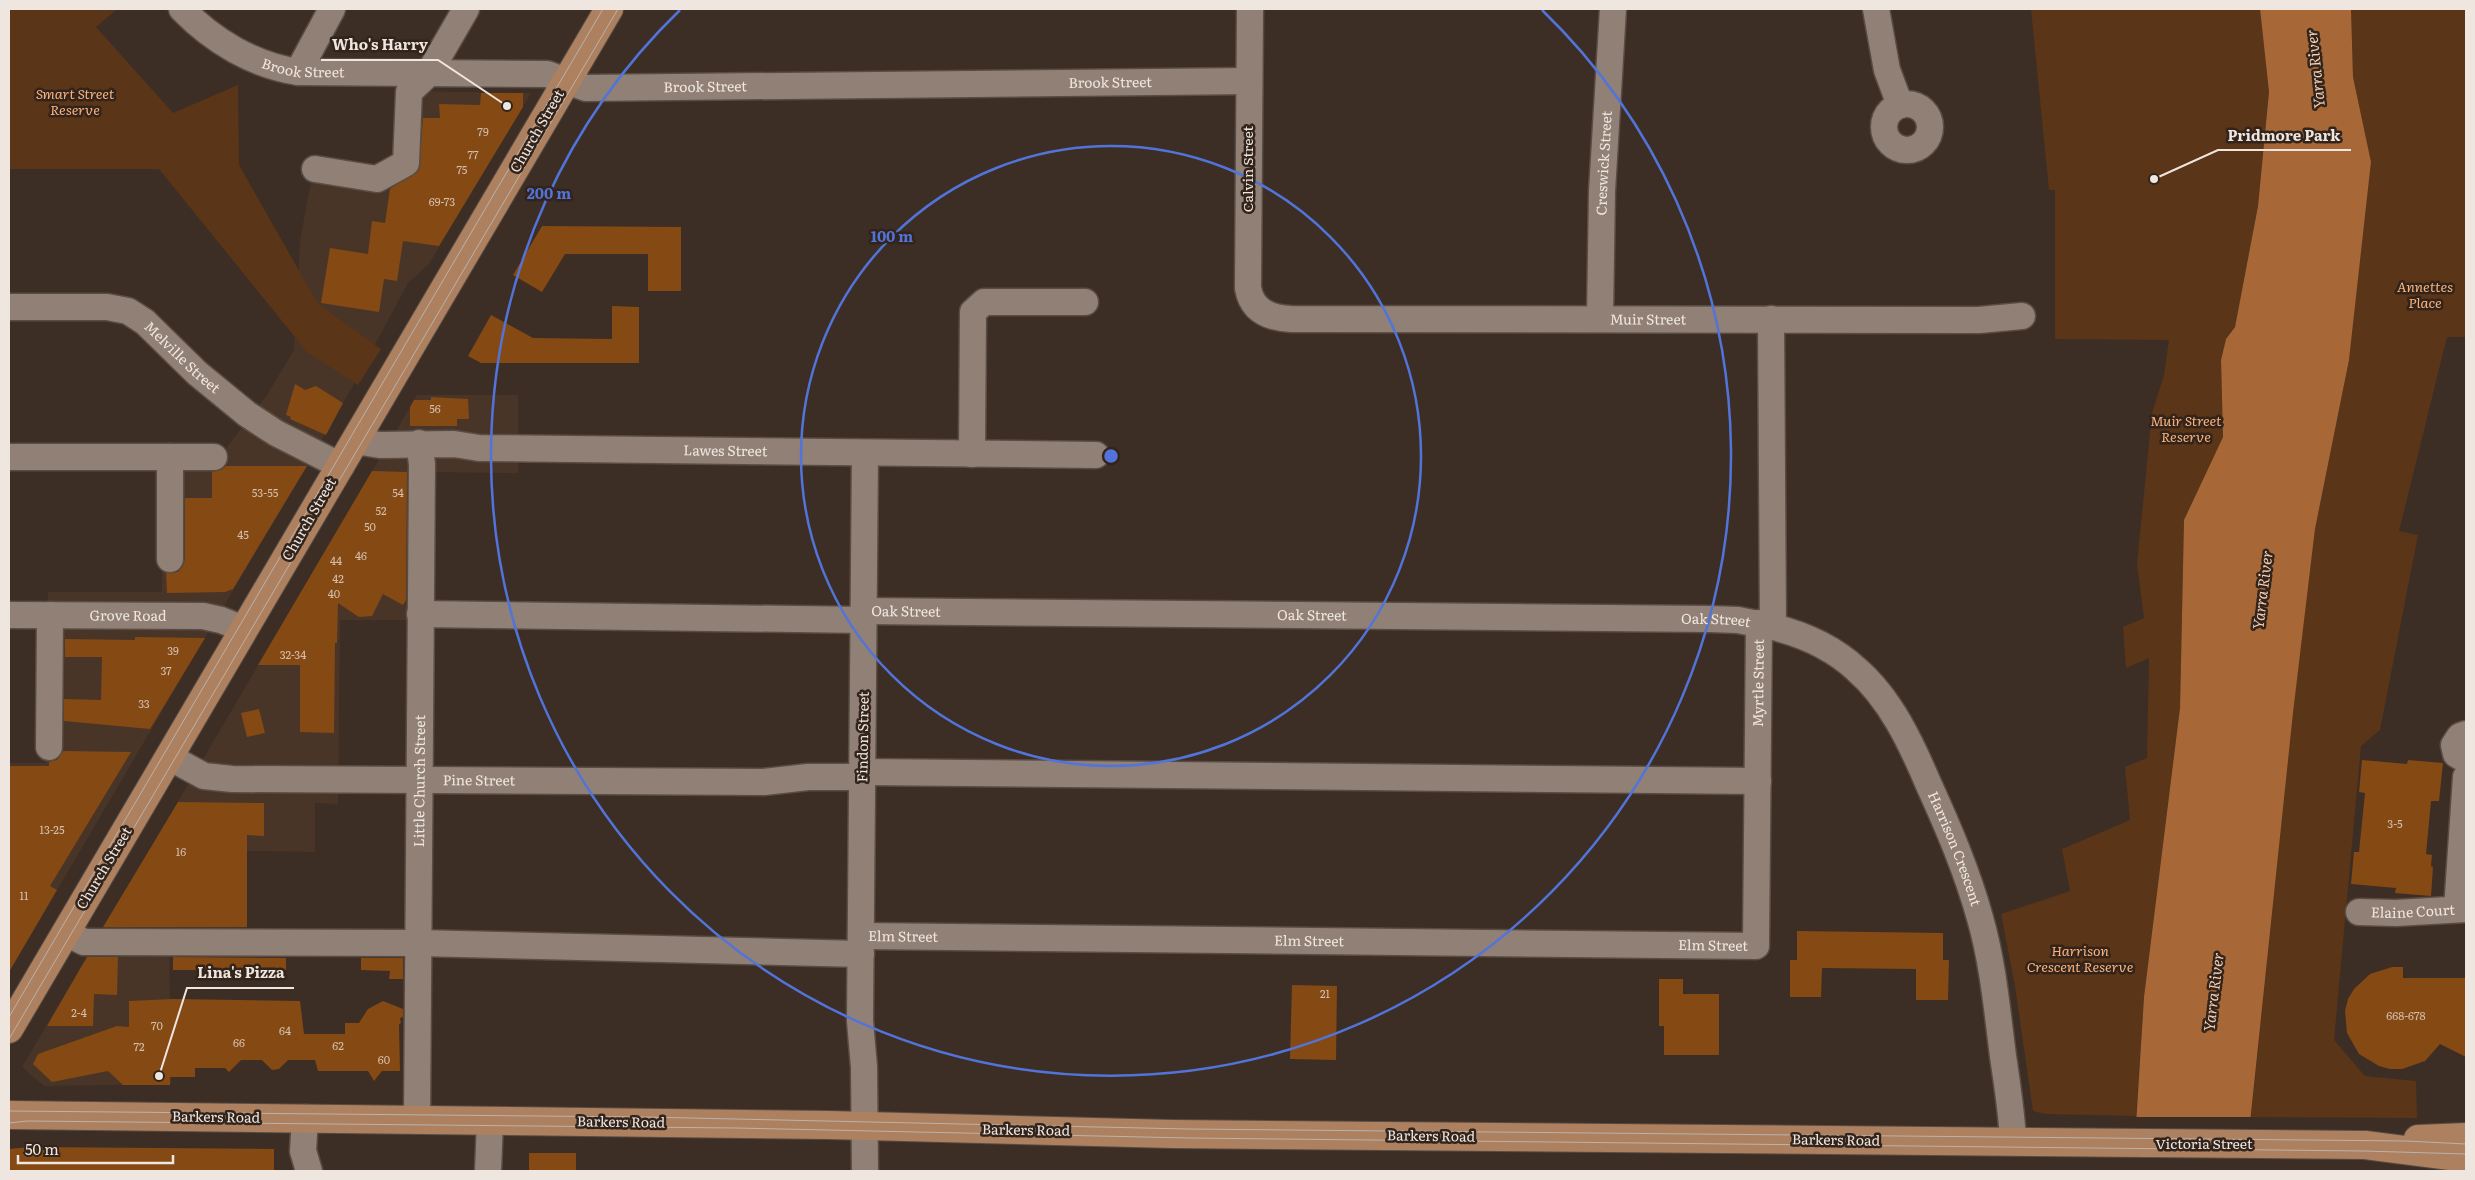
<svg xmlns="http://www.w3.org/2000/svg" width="2475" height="1180" font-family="Literata,serif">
	<rect width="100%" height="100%" fill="#3c2e25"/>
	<path fill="#493527" d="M403,91L531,93L429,264L408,283L350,391L9,972V763H46L48,592H162V465L214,464L267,395L294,350L300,241L314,164L378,173L402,160Z
		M417,395H518V473L433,472L430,620H340L338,804L315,803V852L247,851V940L169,938L171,1084L44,1086L22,1067Z"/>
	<path fill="#5a3518" d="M9,9H117L96,27L173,113L238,85L239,165L318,304L381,349L358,385L307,352L159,169H9Z
		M2031,9H2260L2269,92L2258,206L2235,327L2226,339L2221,360L2223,437L2184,520L2180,708L2144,997L2136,1116L2045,1114L2033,1111L2015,986L2001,914L2070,891L2062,849L2130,820L2125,767L2147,758L2149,658L2126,668L2123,627L2144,618L2137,564L2152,413L2164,375L2169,340L2055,339V190H2049Z
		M2351,9H2466V337H2447L2399,531L2418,535L2380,730L2361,746L2334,1040L2365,1076L2416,1081L2417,1118L2251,1117L2293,712L2315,529L2349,360L2371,162L2353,77Z"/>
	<path fill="#a76736" d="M2260,9H2351L2353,77L2371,162L2349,360L2315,529L2293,713L2245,1171H2133L2144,997L2180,708L2184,520L2223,437L2221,360L2226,339L2235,327L2258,206L2269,92Z"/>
	<path fill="#3c2e25" d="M2133,1117H2254L2248,1171L2131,1170Z"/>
	<path fill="#854914" d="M481,93H523V107L439,246L403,241L397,281L384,279L379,312L321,303L330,248L368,254L372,221L385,223L390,189L419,170L423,118H440L439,104L480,105Z
		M542,226L681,227V291H648V254H565L542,292L513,275Z
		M612,306L639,307V363H481L468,356L491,315L533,338L612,339Z
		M295,384L305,390L316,386L343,403L326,435L290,419L291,417L286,415Z
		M431,397L468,399L469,419H457V426H410V407L414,400H431Z
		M226,466H307L233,589L225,592L167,593L166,573L178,572L183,566L185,559V498H212V472L221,470Z
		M372,471L407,472L406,600L403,605L383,594L372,616L359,617L338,603L337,643H335L334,733L300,732V665H258Z
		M135,637L205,638L150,729L64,721V699L101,700L102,657H65V639L135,640Z
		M259,709L265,733L247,737L241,713Z
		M63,751L131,752L50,886L57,890L9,972V766H49V762L57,760Z
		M2362,760L2407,764L2408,760L2443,763L2439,801H2431L2426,854L2432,855L2431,866L2433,867L2431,896L2395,893L2396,888L2351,884L2354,852H2359L2365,793L2359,792Z
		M178,802L264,803V836L247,835V927H103Z
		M1797,931L1943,933V960H1949L1948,1000H1916V969L1822,968L1821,997H1790V960H1797Z
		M87,957H118L117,995L94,994L93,1026H47Z
		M173,957L286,958V970H173Z
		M361,958H403V979H389L390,971L361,970Z
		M2392,967H2403V978H2466V1057L2440,1044L2425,1061L2402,1069H2390L2379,1066L2359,1054L2347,1033L2345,1011L2348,999L2354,989L2370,974Z
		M1659,979H1683V994H1719V1055H1664V1026H1659Z
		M1292,985L1337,986L1336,1060L1290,1059Z
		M173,999L300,1001L304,1034H345V1023H359L368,1009L383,1001L403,1009V1017L400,1018L401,1023L399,1024L400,1071H382L374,1081L368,1071H318L315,1060H288L279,1069L272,1070L262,1060H241L229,1072L225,1068H195V1077H170V1085H123L108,1071L52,1082L33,1064L38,1054L117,1026L129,1027V1001Z
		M30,1147L274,1149V1171H9V1149Z
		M529,1153H576V1171H529Z"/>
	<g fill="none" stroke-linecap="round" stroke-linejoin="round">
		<defs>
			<g id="minor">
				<path id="s1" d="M182,9C213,41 253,65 298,72L547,74L586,88L1249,81"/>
				<path id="s2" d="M1250,9L1248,288C1252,311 1270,318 1291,319L1979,320L2022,316"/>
				<path d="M1876,9L1887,70L1900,105"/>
				<path d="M298,72L332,9"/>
				<circle cx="1907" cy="127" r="23"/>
				<path d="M315,169L377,179L406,163L409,92L429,73L466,9"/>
				<path id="s3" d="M9,307H107L128,311L145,322L197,373L247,414L276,433L341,466"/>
				<path id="s4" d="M1600,318L1602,191L1613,9"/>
				<path id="s5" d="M355,441L380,445L454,444L479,448L1096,455"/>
				<path d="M865,453L860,1021L864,1067L865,1171"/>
				<path d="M972,454L973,312L984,302H1085"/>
				<path d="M9,457H214"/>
				<path d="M170,559V457"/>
				<path id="s6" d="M864,611L1710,619L1738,620L1773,627L1771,319"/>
				<path d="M420,614L864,620"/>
				<path id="s7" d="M9,615L203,616L221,620L244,629"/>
				<path id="s8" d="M1773,627C1805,635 1832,647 1856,669C1890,698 1911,743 1928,783C1948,827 1967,871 1980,918C1993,963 1997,1010 2003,1056C2007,1084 2012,1113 2013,1142"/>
				<path d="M2466,734L2460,736L2454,745L2456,754L2466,760"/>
				<path d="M49,747L50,615"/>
				<path id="s9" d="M169,757L204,776L232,779L764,782L808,777H863"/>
				<path d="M863,772L1758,781"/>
				<path d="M2457,909L2466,777"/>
				<path id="s10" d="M2359,912L2396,913L2466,909"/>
				<path d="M66,933L84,942H90L418,943L861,954"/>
				<path id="s11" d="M861,936L1756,946L1759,623"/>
				<path d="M305,1118L303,1151L309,1171"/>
				<path id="s12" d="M417,1120L422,464L419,443"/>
				<path d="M488,1171L490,1121"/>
			</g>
			<path id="major" d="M9,1029L609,9
				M9,1115L828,1125L1172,1134L2365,1145L2466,1158
				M2418,1139L2466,1137"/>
		</defs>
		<use href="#minor" stroke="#584c44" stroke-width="29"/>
		<use href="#major" stroke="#584c44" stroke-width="30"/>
		<use href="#minor" stroke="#918075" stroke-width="26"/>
		<use href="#major" stroke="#ad8160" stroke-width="28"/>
		<path stroke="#bcb2ab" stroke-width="1" d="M9,1017L603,9
			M9,1039L618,9
			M9,1111L644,1117L1188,1129L2406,1141L2466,1144
			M9,1123L27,1121L736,1128L1189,1138L2364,1151L2466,1154"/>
	</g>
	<g fill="none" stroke="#5274da" stroke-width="2.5">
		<circle cx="1111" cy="456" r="310"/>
		<path d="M1542 10A620 620 0 1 1 680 10"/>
	</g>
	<g text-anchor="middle" stroke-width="5" stroke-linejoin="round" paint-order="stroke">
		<g font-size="11" fill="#d4bfad">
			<text x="483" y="136">79</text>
			<text x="473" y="159">77</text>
			<text x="462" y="174">75</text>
			<text x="442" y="206">69-73</text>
			<text x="435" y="413">56</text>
			<text x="265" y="497">53-55</text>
			<text x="398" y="497">54</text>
			<text x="381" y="515">52</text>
			<text x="370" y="531">50</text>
			<text x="243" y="539">45</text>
			<text x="361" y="560">46</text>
			<text x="336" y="565">44</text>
			<text x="338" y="583">42</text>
			<text x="334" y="598">40</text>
			<text x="173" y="655">39</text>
			<text x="293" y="659">32-34</text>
			<text x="166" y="675">37</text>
			<text x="144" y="708">33</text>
			<text x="2395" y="828">3-5</text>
			<text x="52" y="834">13-25</text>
			<text x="181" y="856">16</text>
			<text x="24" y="900">11</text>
			<text x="1325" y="998">21</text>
			<text x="79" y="1017">2-4</text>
			<text x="2406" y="1020">668-678</text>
			<text x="157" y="1030">70</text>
			<text x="285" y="1035">64</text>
			<text x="239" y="1047">66</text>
			<text x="338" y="1050">62</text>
			<text x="139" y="1051">72</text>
			<text x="384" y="1064">60</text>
		</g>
		<g font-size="14" fill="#efe6e0" stroke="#32241b">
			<text dy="5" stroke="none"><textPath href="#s1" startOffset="139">Brook Street</textPath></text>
			<text dy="5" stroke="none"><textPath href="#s1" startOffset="949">Brook Street</textPath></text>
			<text dy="5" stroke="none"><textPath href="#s1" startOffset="544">Brook Street</textPath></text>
			<text transform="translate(537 131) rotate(-60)" y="5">Church Street</text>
			<text dy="5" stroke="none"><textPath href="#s4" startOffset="155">Creswick Street</textPath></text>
			<text transform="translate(1248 169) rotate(-90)" y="5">Calvin Street</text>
			<text dy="5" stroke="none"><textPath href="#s2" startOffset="694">Muir Street</textPath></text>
			<text dy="5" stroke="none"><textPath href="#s3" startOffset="191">Melville Street</textPath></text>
			<text dy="5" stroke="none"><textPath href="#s5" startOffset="371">Lawes Street</textPath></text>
			<text transform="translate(309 519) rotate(-60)" y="5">Church Street</text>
			<text dy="5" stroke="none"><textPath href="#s6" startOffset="42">Oak Street</textPath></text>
			<text dy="5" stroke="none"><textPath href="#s7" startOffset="119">Grove Road</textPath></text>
			<text dy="5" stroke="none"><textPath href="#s6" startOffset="448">Oak Street</textPath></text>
			<text dy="5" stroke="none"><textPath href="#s6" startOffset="852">Oak Street</textPath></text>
			<text dy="5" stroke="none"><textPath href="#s11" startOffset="1158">Myrtle Street</textPath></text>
			<text transform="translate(863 737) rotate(-89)" y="5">Findon Street</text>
			<text dy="5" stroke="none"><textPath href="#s9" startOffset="315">Pine Street</textPath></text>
			<text dy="5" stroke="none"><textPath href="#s12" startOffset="339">Little Church Street</textPath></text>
			<text dy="5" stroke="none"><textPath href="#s8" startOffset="301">Harrison Crescent</textPath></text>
			<text transform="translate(104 868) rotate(-59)" y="5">Church Street</text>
			<text dy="5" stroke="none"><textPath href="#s10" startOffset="54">Elaine Court</textPath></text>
			<text dy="5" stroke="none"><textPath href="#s11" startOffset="42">Elm Street</textPath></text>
			<text dy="5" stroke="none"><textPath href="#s11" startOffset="448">Elm Street</textPath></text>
			<text dy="5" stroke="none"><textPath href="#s11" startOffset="852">Elm Street</textPath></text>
			<text transform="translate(216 1117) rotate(1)" y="5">Barkers Road</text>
			<text transform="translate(621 1122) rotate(1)" y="5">Barkers Road</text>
			<text transform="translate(1026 1130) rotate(1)" y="5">Barkers Road</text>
			<text transform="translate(1431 1136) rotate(1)" y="5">Barkers Road</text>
			<text transform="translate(1836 1140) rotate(1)" y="5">Barkers Road</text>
			<text x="2204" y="1149">Victoria Street</text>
		</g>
		<g font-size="14" font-style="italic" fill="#fab27f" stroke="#32241b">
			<text x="75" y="99">Smart Street<tspan x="75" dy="16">Reserve</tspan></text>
			<text x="2425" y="292">Annettes<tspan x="2425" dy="16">Place</tspan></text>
			<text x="2186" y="426">Muir Street<tspan x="2186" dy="16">Reserve</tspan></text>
			<text x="2080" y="956">Harrison<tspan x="2080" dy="16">Crescent Reserve</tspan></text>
		</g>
		<g font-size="15" font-style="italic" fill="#f5d0b7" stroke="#32241b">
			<text transform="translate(2316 69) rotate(-96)" y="5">Yarra River</text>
			<text transform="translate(2263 590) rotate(-83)" y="5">Yarra River</text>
			<text transform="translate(2214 992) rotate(-83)" y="5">Yarra River</text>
		</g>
	</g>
	<circle cx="1111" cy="456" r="8" fill="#5274da" stroke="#32241b" stroke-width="2.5"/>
	<g font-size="15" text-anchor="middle" font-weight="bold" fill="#5274da" stroke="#32241b" stroke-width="5" stroke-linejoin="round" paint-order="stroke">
		<text x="549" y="199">200 m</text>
		<text x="892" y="242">100 m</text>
	</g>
	<path fill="none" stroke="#efe6e0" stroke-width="2" d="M507 106L438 60H321M2154 179L2218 150H2351M159 1076L187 988H294"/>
	<g fill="#efe6e0" stroke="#32241b" stroke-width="2">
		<circle cx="507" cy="106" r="5"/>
		<circle cx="2154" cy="179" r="5"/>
		<circle cx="159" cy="1076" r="5"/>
	</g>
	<g font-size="15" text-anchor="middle" font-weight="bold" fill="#efe6e0" stroke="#32241b" stroke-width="5" stroke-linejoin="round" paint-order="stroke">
		<text x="380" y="50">Who's Harry</text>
		<text x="2284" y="141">Pridmore Park</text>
		<text x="241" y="978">Lina's Pizza</text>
	</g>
	<rect width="2475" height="1180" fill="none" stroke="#efe6e0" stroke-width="20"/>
	<path d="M18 1155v8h155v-8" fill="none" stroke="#efe6e0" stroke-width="2.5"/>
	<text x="25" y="1155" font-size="15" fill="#efe6e0" stroke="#32241b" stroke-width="4" paint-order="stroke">50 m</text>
</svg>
